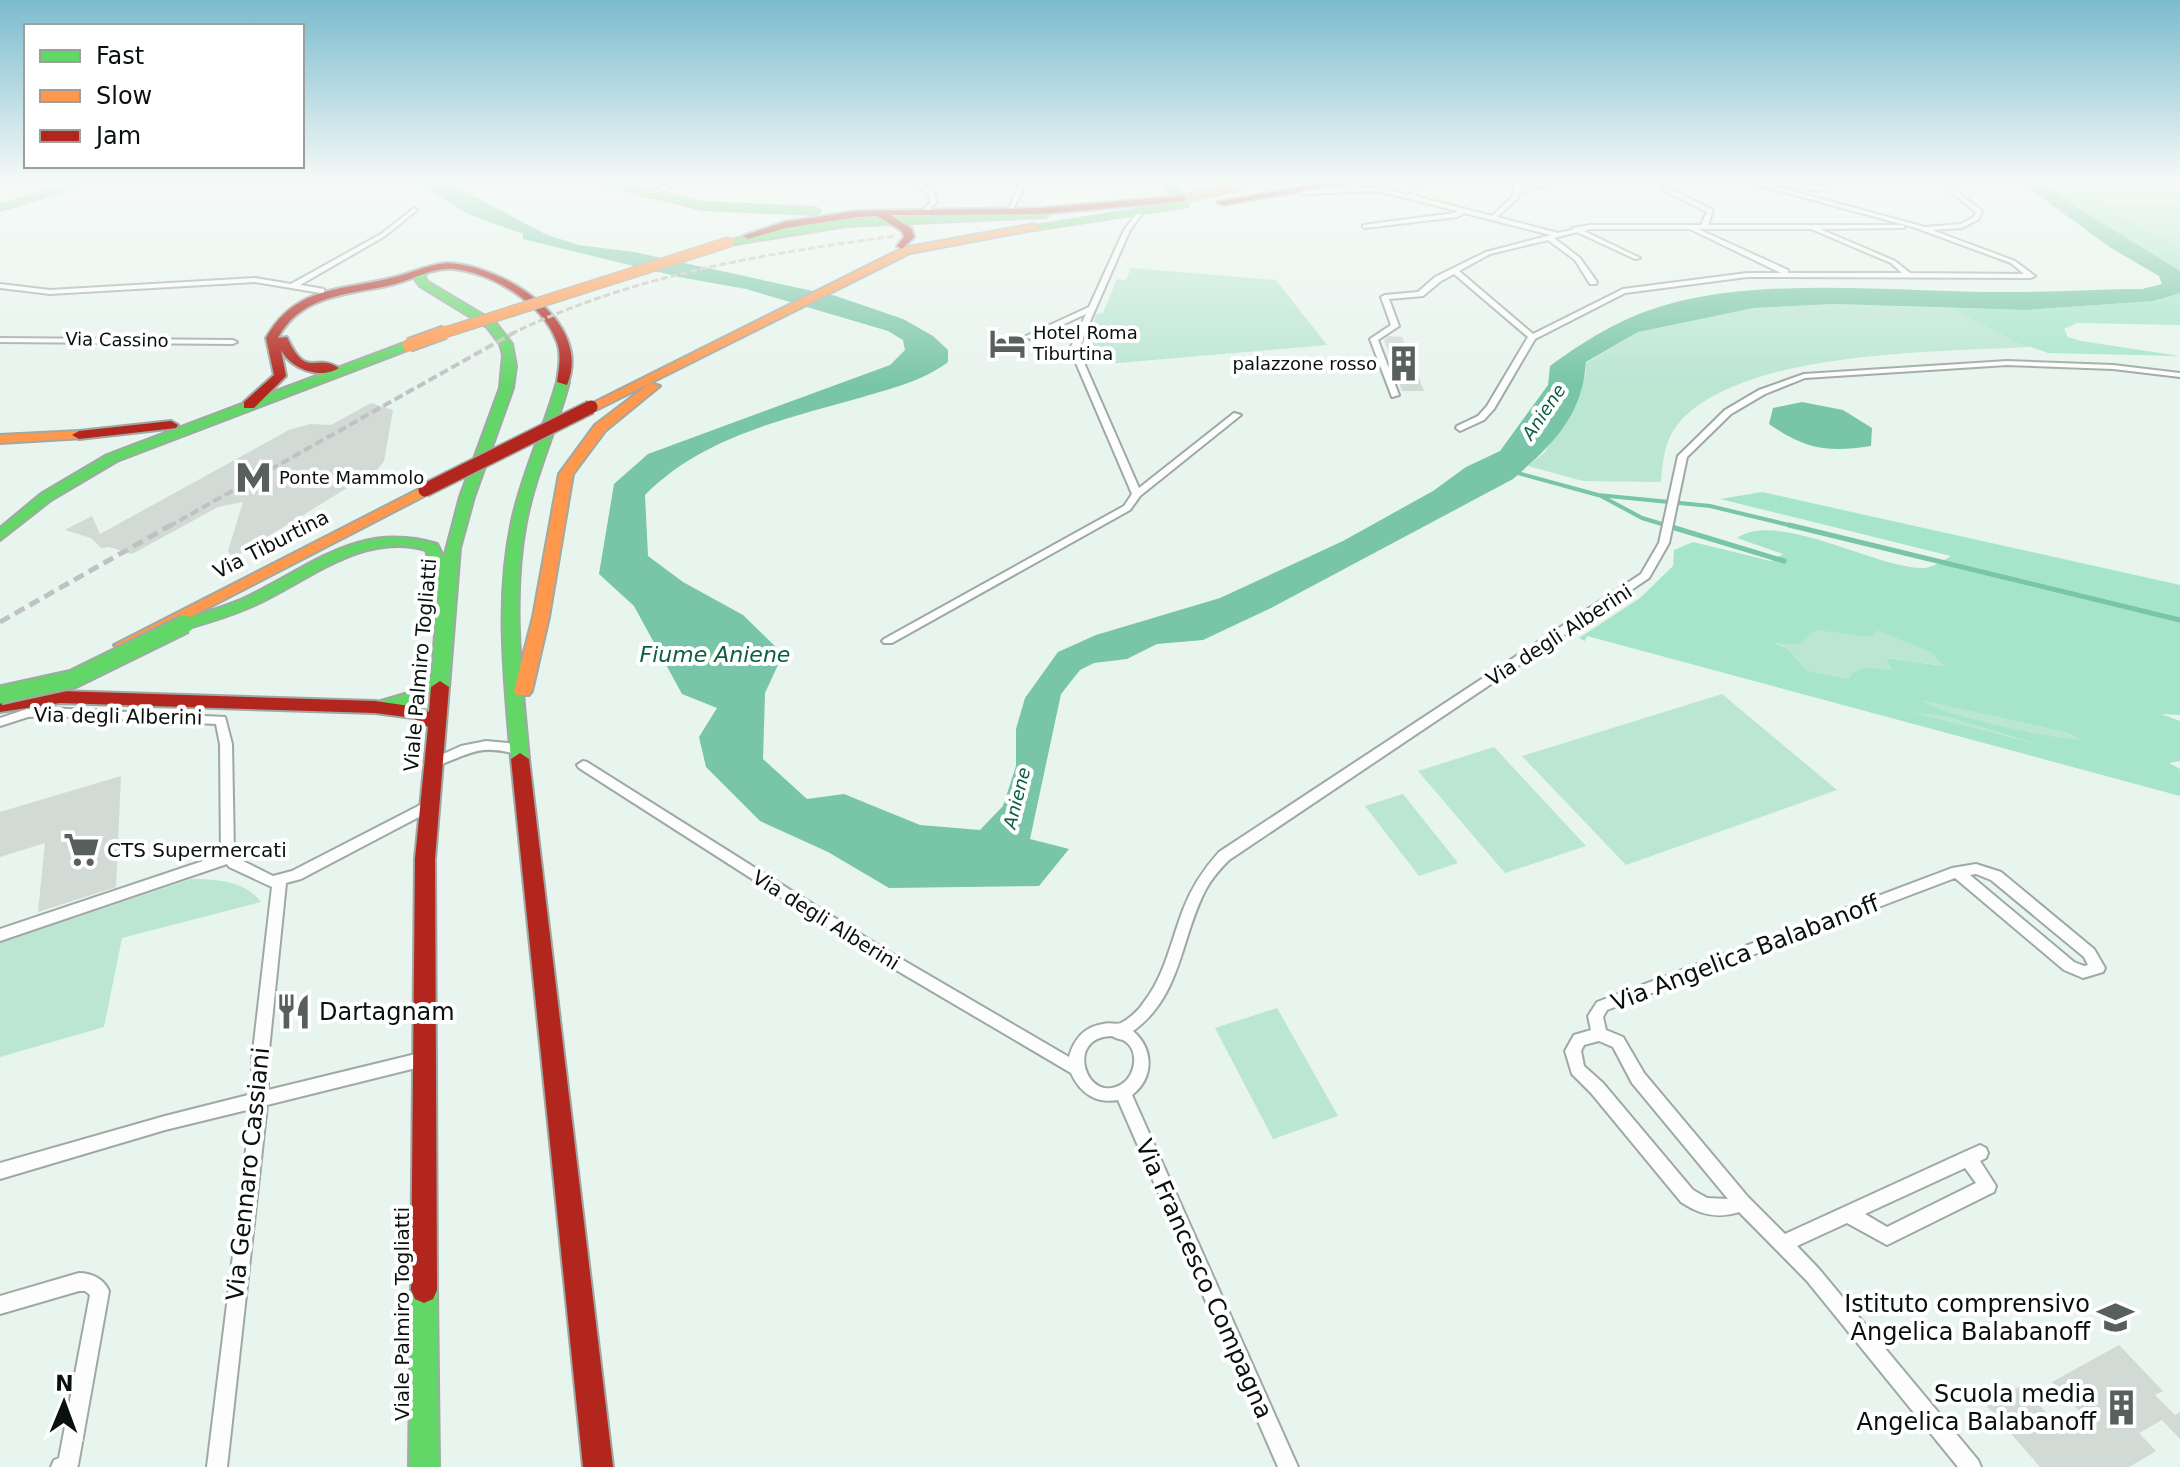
<svg xmlns="http://www.w3.org/2000/svg" width="2180" height="1467" font-family="'DejaVu Sans',sans-serif">
	<rect width="100%" height="100%" fill="#e8f4ee"/>
	<path fill="#bae6d2" d="M2076,180H2180V248L2109,210Z
		M1131,268L1276,280L1327,345L1107,364L1089,339L1096,314L1103,313L1117,279L1126,280Z
		M1833,304L1951,308L2031,347C1940,352 1739,350 1678,424C1664,441 1663,461 1661,482L1583,481L1528,466L1545,452L1586,373V363L1638,332L1668,323L1753,308Z
		M1877,629L1932,653L1945,666L1887,658L1894,670L1852,673L1849,679L1806,670L1789,650L1774,642L1799,644L1817,630Z
		M1722,694L1837,790L1626,865L1522,756Z
		M1920,699L2068,733L2083,741C2049,737 1945,719 1920,699Z
		M1909,711L1944,716L2036,744L1914,715Z
		M1494,747L1586,846L1505,873L1418,771Z
		M1403,794L1458,863L1419,876L1365,806Z
		M191,879C215,879 246,881 261,902L122,938L104,1027L0,1057V943Z
		M1277,1008L1338,1116L1273,1139L1215,1028Z"/>
	<path fill="#a7e5ca" fill-rule="evenodd" d="M2043,180H2076L2109,210L2180,248V271L2069,202Z
		M2180,293V325L2077,323L2064,329L2068,337L2081,341L2180,356L2048,353L2017,342L1951,308L2026,310L2154,301Z
		M1762,492L2180,585V715L2161,714L2180,721V761L2169,763L2180,769V796L1587,636L1585,641L1579,638L1640,598L1673,566L1674,550L1693,542L1771,561L1783,554L1737,538C1779,510 1874,568 1923,568C1932,568 1944,560 1951,556L1720,499ZM1817,630L1872,637L1877,630L1932,653L1944,666L1886,658L1893,670L1866,668L1852,673L1849,679L1806,670L1789,650L1775,643L1799,644ZM1922,700L2068,733L2081,740C2054,739 1941,716 1922,700ZM1910,712L1944,716L2033,743Z"/>
	<path fill="#78c5a7" d="M82,180H105L0,212V203Z
		M411,180H444L545,234L578,245L634,252L836,296L903,319L933,336L948,350V362C923,381 892,388 863,397C786,419 703,436 645,495L648,556L683,582L743,615L783,654L765,693L763,759L807,799L844,794L920,825L980,830L1003,806L1016,766V729L1025,698L1058,652L1096,635L1220,598L1343,541L1433,491L1466,467L1500,451L1548,385L1550,366C1584,341 1621,318 1662,306C1762,275 1908,293 2014,292C2057,292 2099,289 2142,289L2162,284L2159,276L2111,248L2017,180H2043L2069,202L2180,271V293L2154,301L2026,310L1833,304L1753,308L1638,332L1586,362C1582,417 1553,444 1513,479L1271,608L1203,640L1157,644L1127,659L1094,663L1080,670L1061,694L1030,839L1069,849L1039,886L889,888L828,852L760,821L706,767L699,737L717,708L682,694L634,606L599,574L614,484L648,454L890,365L905,350L903,340L888,331L746,289L679,277L523,239V234L468,214Z
		M1802,402L1843,410L1872,428L1871,446C1828,453 1805,449 1769,424L1773,408Z"/>
	<g fill="none" stroke-linecap="round" stroke-linejoin="round">
		<path stroke="#78c5a7" stroke-width="4" d="M1514,472L1598,495L1710,506L1797,527
			M1601,496L1642,518L1672,527"/>
		<path stroke="#78c5a7" stroke-width="5" d="M1665,525L1784,561
			M1789,525L2180,620"/>
	</g>
	<path fill="#d1dad5" d="M1389,336L1402,337L1424,391H1402L1384,340Z
		M371,403L393,410L384,461L378,469L233,558L228,551L243,502L218,507L132,554L109,547L101,548L91,538L65,530L92,516L100,534L289,430L310,424L331,425Z
		M121,776L116,887L38,912L45,843L0,857V812Z
		M2119,1345L2163,1391L2155,1395L2175,1415L2180,1412V1439L2162,1420L2139,1433L2156,1451L2129,1467H2040L1986,1405L2022,1385L2057,1425L2080,1412L2052,1382Z"/>
	<g fill="none" stroke-linecap="round" stroke-linejoin="round">
		<defs>
			<path id="street" d="M674,180H683L651,197L646,196Z
				M910,180H918L935,194L936,203L927,212L922,211L930,203L929,195Z
				M1021,180H1027L1012,212L1007,213Z
				M1422,180H1429L1415,196L1492,216L1513,196L1514,180H1520V189C1539,183 1558,180 1579,180L1536,188L1519,194L1518,198L1497,217L1558,233L1572,230L1573,228L1590,225H1701L1707,212L1663,190V188L1665,187L1713,210L1708,225H1902L1904,226V228L1820,229L1895,261L1910,273L2024,274L2011,263L1916,228L1761,186L1712,180L1771,183L1774,185L1773,186L1925,227L1961,224L1974,217L1976,212L1936,180H1943L1982,211L1979,219L1962,228L1932,230L2015,261L2035,276L2031,278L1747,277L1625,293L1535,339L1494,409L1484,420L1460,431L1456,428L1457,426L1478,416L1487,406L1528,337L1454,274L1441,281L1423,296L1389,299L1399,326L1378,340L1399,395L1392,397L1370,339L1391,325L1381,297L1385,295L1418,292L1435,277L1486,252L1551,235L1464,213L1457,217L1365,228L1363,227V225L1455,213L1458,211L1378,191L1303,194L1300,192L1303,190L1378,187L1409,195ZM1590,229H1690L1781,273H1747L1623,289L1533,334L1459,271L1490,254L1548,240L1575,260L1590,284H1596L1597,282L1580,258L1554,238L1577,232L1635,259L1640,258L1584,231ZM1698,229H1811L1891,263L1902,273H1788V270Z
				M1831,183L1833,186L1818,191L1790,187L1793,185L1818,187Z
				M414,208L417,210L416,211L385,236L300,285L324,289V293H321L255,282L50,294L0,288V284L50,290L255,278L291,284L381,234Z
				M1137,213L1142,214L1130,230L1078,349L1139,488L1234,413L1241,415L1140,496L1130,510L892,643H884L882,641L884,639L1124,506L1132,494L1070,349L1086,314L1031,339L1024,337L1089,307L1124,230Z
				M0,338L233,340L237,342L233,344L0,342Z
				M2007,361L2113,365L2180,373V377L2113,369L2007,365L1805,378L1765,394L1731,414L1687,457L1669,543L1649,578L1229,860C1220,869 1212,878 1206,889C1180,938 1182,996 1133,1031C1154,1049 1154,1078 1132,1095L1298,1467H1278L1118,1100C1096,1104 1080,1093 1071,1073L874,957L579,768L577,765L583,761L587,762L884,949L1069,1057C1074,1039 1084,1027 1103,1024C1109,1022 1116,1025 1121,1023C1129,1019 1139,1010 1144,1002C1165,975 1171,941 1183,910C1191,888 1203,870 1219,852L1641,574L1659,543L1678,456L1725,410L1759,390L1804,374ZM1112,1036C1115,1038 1119,1039 1123,1040C1140,1049 1136,1075 1122,1084C1087,1106 1063,1037 1112,1036Z
				M49,708L225,717L232,744L234,853L239,859L273,876L292,871L426,802H436L437,805L436,808L301,879L286,883L268,1060V1090L424,1052L429,1054L432,1059L429,1064L424,1066L267,1105L227,1467H207L251,1109L165,1130L0,1179V1163L165,1116L252,1094V1060L272,887L229,867L227,864L0,941V929L221,855L220,744L216,724L49,716L28,717L0,726V718L27,709Z
				M486,741L508,743L524,748L526,751L520,755C478,743 471,754 434,767L428,763L430,760L461,746Z
				M1976,864L2001,872L2094,949L2105,968L2103,972L2083,978L2064,970L1955,878L1607,1010L1603,1017L1606,1030L1623,1037L1644,1073L1748,1197L1785,1234L1962,1153L1980,1145L1986,1148L1988,1153L1986,1158L1980,1161L1996,1186L1994,1192L1887,1245L1847,1223L1797,1246L1819,1269L1978,1460L1981,1467H1958L1807,1281L1739,1212C1718,1219 1700,1215 1681,1202L1591,1093L1572,1074L1565,1051L1574,1035L1591,1030L1588,1016L1597,1002L1952,868ZM1976,874L1991,880L2084,957L2088,965L2084,966L2074,962L1970,875ZM1599,1041L1613,1047L1632,1083L1728,1199L1707,1198L1693,1190L1603,1083L1584,1066L1581,1051L1584,1045ZM1965,1168L1976,1183L1887,1227L1865,1214Z
				M79,1273C92,1273 104,1279 109,1291L78,1465L77,1467H51L54,1460L59,1458L90,1295L85,1291H79L0,1314V1296Z"/>
			<path id="fast" d="M584,180H602L703,203L815,208L820,211L815,214L703,209Z
				M1161,180H1170L1185,197L1188,206L1034,230L1029,227L1180,203Z
				M1043,212L1048,215L1046,217L846,226L729,245L724,242L768,230L846,220Z
				M418,270H426L425,278L428,282L495,322L512,344L516,366L513,388L474,497L460,548L449,687L440,693L434,691C420,701 398,713 381,709L378,705L381,701L408,693L432,675L438,596L428,595L426,592L428,557L426,550C365,532 313,577 261,602C237,614 210,622 185,629L177,624L179,620C203,613 227,607 249,596C315,564 360,521 437,544L444,558L460,497L500,388L503,355L500,344L487,327L420,286L414,278Z
				M409,341L415,345L413,348L117,461L51,500L0,540V528L41,494L107,455Z
				M563,378L569,382C557,429 535,474 526,522C511,600 522,680 529,759L520,765L511,759C505,680 495,600 512,521C522,474 544,429 557,382Z
				M424,1277L433,1281L437,1290L439,1467H409L411,1290L415,1281Z"/>
			<path id="slow" d="M1244,180H1257L1233,191L1170,204L1165,201Z
				M1034,224L1039,227L1038,229L910,253L596,410L585,407L903,248Z
				M650,383L660,386L605,431L573,474L549,617L532,691L529,695H517L514,691L533,617L559,474L595,425Z
				M79,431L86,435L84,438L0,443V435Z
				M425,486L432,490L430,493L128,649L122,650L114,645Z"/>
			<path id="jam" d="M1341,180H1365L1222,205L1217,202Z
				M1182,196L1185,197V201L1041,214L890,215L912,229L914,237L902,249L897,246L904,237L902,231L877,216L857,217L786,228L748,239L743,236L784,222L857,211L1041,208Z
				M446,263C500,264 594,320 567,385L557,382C559,368 562,353 556,340C542,303 492,273 454,269C433,267 414,279 395,284C351,295 302,293 278,338L287,337C307,381 315,352 339,368C321,380 291,369 281,350L286,376L254,408H244V402L274,375L266,338C295,286 340,291 391,278C410,274 426,265 446,263Z
				M171,421L178,425L176,428L79,439L72,435L79,431Z
				M440,681L449,687L435,859L437,1290L433,1299L424,1303L415,1299L411,1290L415,859L428,727L413,718L375,713L60,703L0,712V699L23,688H35L38,692L35,696L60,691L375,701L417,707L429,712L431,687Z
				M520,753L529,759L613,1467H583L511,759Z"/>
		</defs>
		<use href="#street" stroke="#9fa9a4" stroke-width="4"/>
		<use href="#fast" stroke="#9fa9a4" stroke-width="4"/>
		<use href="#slow" stroke="#9fa9a4" stroke-width="4"/>
		<use href="#jam" stroke="#9fa9a4" stroke-width="4"/>
		<use href="#street" fill="#fcfdfc" fill-rule="evenodd"/>
		<use href="#fast" fill="#63d668" fill-rule="evenodd"/>
		<use href="#slow" fill="#ff974d" fill-rule="evenodd"/>
		<use href="#jam" fill="#b3261e" fill-rule="evenodd"/>
		<path stroke="#bfc2c0" stroke-width="3" stroke-dasharray="7 3" stroke-linecap="butt" d="M511,334C632,275 762,254 895,236"/>
		<path stroke="#bfc2c0" stroke-width="4" stroke-dasharray="9 4" stroke-linecap="butt" d="M168,527L515,332"/>
		<path stroke="#bfc2c0" stroke-width="5" stroke-dasharray="11 6" stroke-linecap="butt" d="M0,622L171,525"/>
		<defs>
			<path id="fast-bridge" d="M0,695L73,679L185,624"/>
			<path id="slow-bridge-far1" d="M440,334L729,242"/>
			<path id="slow-bridge" d="M409,345L445,332"/>
			<path id="jam-bridge" d="M425,490L591,407"/>
		</defs>
		<use href="#fast-bridge" stroke="#9fa9a4" stroke-width="21" stroke-linecap="butt"/>
		<use href="#slow-bridge-far1" stroke="#9fa9a4" stroke-width="12" stroke-linecap="butt"/>
		<use href="#slow-bridge" stroke="#9fa9a4" stroke-width="16" stroke-linecap="butt"/>
		<use href="#jam-bridge" stroke="#9fa9a4" stroke-width="16" stroke-linecap="butt"/>
		<use href="#fast-bridge" stroke="#63d668" stroke-width="17"/>
		<use href="#slow-bridge-far1" stroke="#ff974d" stroke-width="10"/>
		<use href="#slow-bridge" stroke="#ff974d" stroke-width="13"/>
		<use href="#jam-bridge" stroke="#b3261e" stroke-width="13"/>
	</g>
	<linearGradient id="sky" x2="0" y2="1"><stop stop-color="#7bbbce"/><stop offset="0.47" stop-color="#f5faf7"/><stop offset="1" stop-color="#f5faf7" stop-opacity="0"/></linearGradient>
	<rect width="2180" height="386" fill="url(#sky)"/>
	<defs>
		<symbol id="hotel-bare" viewBox="-9 -9 18 18"><path d="M-6-4.5h1.5V1H6V5H4.5V3h-9V5H-6ZM-4 0a1.8 1.8 0 1 1 3.6 0ZM.5 0V-2.5h3Q6-2.5 6 0Z" fill="#57605c" stroke="#fff" stroke-width="2.5" paint-order="stroke"/></symbol>
		<symbol id="building-bare" viewBox="-9 -9 18 18"><path d="M-4-6H4V6H1V3H-1V6H-4ZM-2.5-4.3h1.7v1.8h-1.7ZM.8-4.3h1.7v1.8H.8ZM-2.5-1h1.7V.8h-1.7ZM.8-1h1.7V.8H.8Z" fill="#57605c" stroke="#fff" stroke-width="2.5" paint-order="stroke"/></symbol>
		<symbol id="metro-bare" viewBox="-9 -9 18 18"><path d="M-5.5 5V-5H-3L0 0L3-5H5.5V5H3V-.5L0 4L-3-.5V5Z" fill="#57605c" stroke="#fff" stroke-width="2.5" paint-order="stroke"/></symbol>
		<symbol id="supermarket-bare" viewBox="-9 -9 18 18"><path d="M-6-5.5h2.5l.6 2H6L4.5 2H-2.5L-4.4-4H-6ZM-1.5 3.2a1.3 1.3 0 1 0 .1 0ZM3 3.2a1.3 1.3 0 1 0 .1 0Z" fill="#57605c" stroke="#fff" stroke-width="2.5" paint-order="stroke"/></symbol>
		<symbol id="restaurant-bare" viewBox="-9 -9 18 18"><path d="M-5-6h1v4h1v-4h1v4h1v-4h1v5L-1.5 .5V6h-2V.5L-5-1ZM5-6V6H3V1.5H1.5Q1.5-4 5-6Z" fill="#57605c" stroke="#fff" stroke-width="2.5" paint-order="stroke"/></symbol>
		<symbol id="school-bare" viewBox="-9 -9 18 18"><path d="M0-5L7-2L0 1L-7-2ZM-4 1L0 2.5L4 1V4Q0 6-4 4Z" fill="#57605c" stroke="#fff" stroke-width="2.5" paint-order="stroke"/></symbol>
	</defs>
	<g fill-rule="evenodd">
		<use href="#hotel-bare" x="982" y="318" width="51" height="51"/>
		<use href="#building-bare" x="1378" y="338" width="51" height="51"/>
		<use href="#metro-bare" x="228" y="452" width="51" height="51"/>
		<use href="#supermarket-bare" x="56" y="824" width="51" height="51"/>
		<use href="#restaurant-bare" x="268" y="986" width="51" height="51"/>
		<use href="#school-bare" x="2090" y="1292" width="51" height="51"/>
		<use href="#building-bare" x="2096" y="1382" width="51" height="51"/>
	</g>
	<g text-anchor="middle" stroke-width="8" stroke-linejoin="round" paint-order="stroke">
		<g font-size="18" fill="#09100d" stroke="#fff" text-anchor="start">
			<text x="1033" y="339">Hotel Roma<tspan x="1033" dy="21">Tiburtina</tspan></text>
			<text x="1377" y="370" text-anchor="end">palazzone rosso</text>
			<text x="279" y="484">Ponte Mammolo</text>
		</g>
		<g font-size="18" fill="#09100d" stroke="#fff">
			<text transform="translate(117 340) rotate(1)" y="6">Via Cassino</text>
		</g>
		<g font-size="18" font-style="italic" fill="#0b5f43" stroke="#fff">
			<text transform="translate(1544 412) rotate(-56)" y="6">Aniene</text>
			<text transform="translate(1017 798) rotate(-76)" y="6">Aniene</text>
		</g>
		<g font-size="20" fill="#09100d" stroke="#fff">
			<text transform="translate(271 544) rotate(-27)" y="7">Via Tiburtina</text>
			<text transform="translate(1559 635) rotate(-33)" y="7">Via degli Alberini</text>
			<text transform="translate(420 665) rotate(-85)" y="7">Viale Palmiro Togliatti</text>
			<text transform="translate(118 716) rotate(1)" y="7">Via degli Alberini</text>
			<text transform="translate(826 920) rotate(32)" y="7">Via degli Alberini</text>
			<text transform="translate(402 1314) rotate(-90)" y="7">Viale Palmiro Togliatti</text>
		</g>
		<g font-size="20" fill="#09100d" stroke="#fff" text-anchor="start">
			<text x="107" y="857">CTS Supermercati</text>
		</g>
		<g font-size="22" font-style="italic" fill="#0b5f43" stroke="#fff">
			<text x="715" y="662">Fiume Aniene</text>
		</g>
		<g font-size="24" fill="#09100d" stroke="#fff">
			<text transform="translate(1745 953) rotate(-21)" y="8">Via Angelica Balabanoff</text>
			<text transform="translate(248 1174) rotate(-84)" y="8">Via Gennaro Cassiani</text>
			<text transform="translate(1204 1279) rotate(66)" y="8">Via Francesco Compagna</text>
		</g>
		<g font-size="24" fill="#09100d" stroke="#fff" text-anchor="end">
			<text x="319" y="1020" text-anchor="start">Dartagnam</text>
			<text x="2090" y="1312">Istituto comprensivo<tspan x="2090" dy="28">Angelica Balabanoff</tspan></text>
			<text x="2096" y="1402">Scuola media<tspan x="2096" dy="28">Angelica Balabanoff</tspan></text>
		</g>
	</g>
	<rect x="24" y="24" width="280" height="144" fill="#ffffff" stroke="#9d9f9e" stroke-width="2"/>
	<rect x="40" y="50" width="40" height="12" fill="#63d668" stroke="#9d9f9e" stroke-width="2"/>
	<text x="96" y="64" font-size="24" fill="#09100d">Fast</text>
	<rect x="40" y="90" width="40" height="12" fill="#ff974d" stroke="#9d9f9e" stroke-width="2"/>
	<text x="96" y="104" font-size="24" fill="#09100d">Slow</text>
	<rect x="40" y="130" width="40" height="12" fill="#b3261e" stroke="#9d9f9e" stroke-width="2"/>
	<text x="96" y="144" font-size="24" fill="#09100d">Jam</text>
	<g transform="translate(64 1403) rotate(1)" stroke="#ffffff" stroke-width="6" paint-order="stroke">
	<path d="M0-6L14 30L0 20L-14 30Z" fill="#09100d"/>
	<text y="-12" font-size="22" font-weight="bold" text-anchor="middle" fill="#09100d">N</text>
	</g>
</svg>
